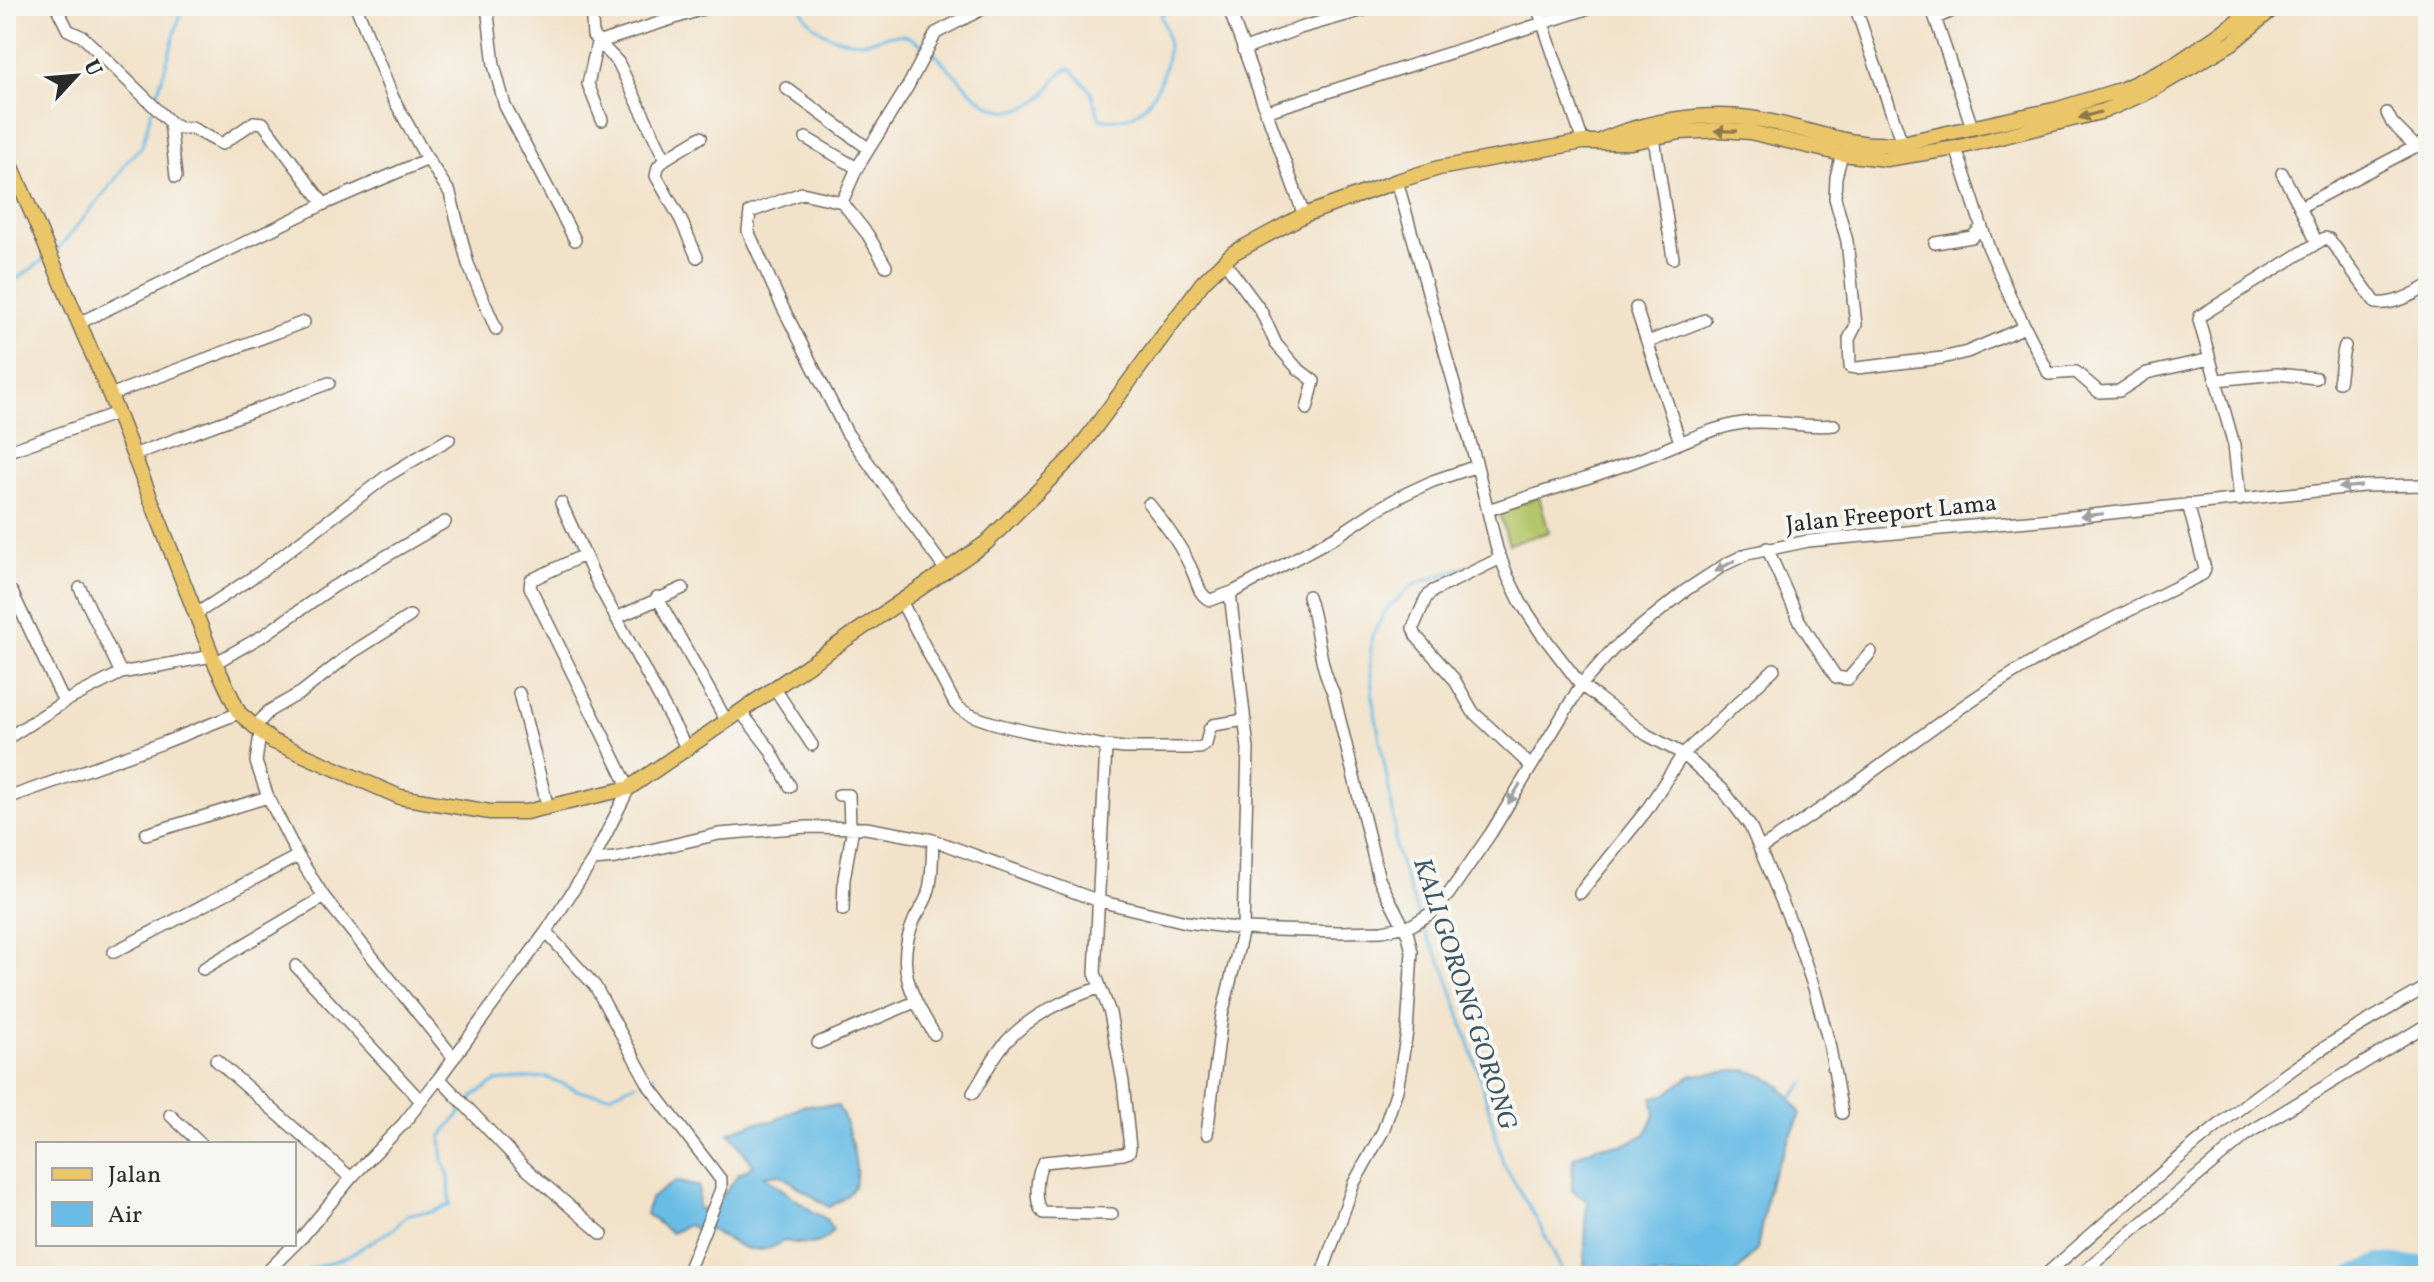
<svg xmlns="http://www.w3.org/2000/svg" width="2434" height="1282" font-family="Vollkorn,serif">
	<rect width="100%" height="100%" fill="#f6f6f2"/>
	<filter id="ink" filterUnits="userSpaceOnUse"><feTurbulence type="fractalNoise" baseFrequency=".0125" numOctaves="2"/><feDisplacementMap in="SourceGraphic" scale="16" xChannelSelector="R" yChannelSelector="G"/><feConvolveMatrix kernelMatrix="1 2 1 2 8 2 1 2 1" color-interpolation-filters="sRGB"/></filter>
	<filter id="wash" filterUnits="userSpaceOnUse"><feTurbulence type="fractalNoise" baseFrequency=".006" numOctaves="4" result="noise"/><feDisplacementMap in="SourceGraphic" scale="32" xChannelSelector="R" yChannelSelector="G"/><feGaussianBlur stdDeviation="1.8" result="paint"/><feColorMatrix in="noise" values="0 0 0 0 0 0 0 0 0 0 0 0 0 0 0 0 0 1.4 0 .05"/><feComposite in="paint" operator="in"/></filter>
	<g filter="url(#wash)">
		<rect width="100%" height="100%" fill="#f2e2c9"/>
		<path fill="#b4c669" stroke="#70784a" stroke-width="2" d="M1539,497L1549,532L1509,544L1499,513Z"/>
		<path fill="#69bce5" stroke="#4a7488" stroke-width="2" d="M1746,1070C1778,1079 1783,1087 1801,1114L1770,1180L1757,1249L1734,1276H1584L1587,1201L1572,1190L1573,1158L1597,1146L1623,1145L1646,1134L1655,1115L1652,1097L1665,1095L1691,1075Z
			M805,1105L838,1106C847,1122 851,1137 854,1155C860,1183 856,1194 829,1207L779,1174L764,1176L812,1211L826,1219L833,1230C821,1249 803,1244 784,1241C756,1260 735,1245 710,1229L701,1233L688,1225L671,1233L646,1214L650,1199L675,1181L699,1187L698,1209L713,1208L740,1173L754,1166L729,1132L755,1123L773,1121Z"/>
		<g fill="none" stroke-linecap="round" stroke-linejoin="round">
			<path stroke="#69bce5" stroke-width="3" d="M800,6C811,30 834,42 861,42C876,42 889,32 904,35C912,37 919,43 926,48
				M932,52C964,78 992,135 1040,99C1052,89 1055,73 1070,68L1090,90L1100,119C1110,120 1123,119 1132,115C1157,103 1173,58 1166,32C1165,26 1162,20 1161,14L1182,6
				M155,102L183,6
				M57,250L115,180L128,160L142,146L152,109
				M6,287L43,260
				M1419,918L1396,851L1393,812L1373,701L1370,663L1372,636L1386,610L1413,585L1464,567
				M1421,925L1445,970L1481,1079L1503,1163L1536,1218L1565,1276
				M651,1077L654,1075
				M1788,1102L1804,1084
				M302,1276L309,1270L346,1257L393,1229L408,1214L431,1212L450,1205L449,1176L443,1161L441,1137L476,1094L497,1081L546,1077L582,1092L610,1095L636,1083"/>
			<path stroke="#69bce5" stroke-width="18" d="M2350,1276L2380,1263L2428,1265"/>
		</g>
	</g>
	<g filter="url(#ink)">
		<g fill="none" stroke-linecap="round" stroke-linejoin="round">
			<defs>
				<path id="minor" d="M56,6L68,30L83,37L170,122L179,128H192L222,144L254,122L263,123L324,204
					M356,6L393,98L423,152L450,193L468,264L496,329
					M487,6L494,65L505,106L575,240
					M591,6L593,36L618,62L665,159L658,167L656,176L681,220L697,257
					M1228,6L1304,215
					M1537,6L1583,142
					M1855,6L1904,149
					M1931,6L1972,127
					M1936,18L1964,6
					M1243,50L1300,28L1378,6
					M786,88L869,149
					M1265,112L1596,6
					M2387,113L2392,123L2416,147
					M602,120L588,84L597,43L712,6
					M170,122L176,177
					M806,138L857,168
					M1654,138L1673,258
					M1956,148L1988,246L2013,303L2049,374L2076,372L2099,392L2119,391L2147,373L2210,359
					M1842,154L1836,177L1835,198L1847,241L1856,325L1849,339L1850,367L1857,368L1942,358L1967,352L2025,327
					M665,159L701,137
					M2282,173L2300,207L2428,140
					M1397,181L1477,466L1497,549L1508,577L1521,603L1541,633L1581,685L1647,735L1683,754L1723,790L1750,826L1794,930L1814,988L1829,1043L1842,1113
					M842,202L868,235L886,266
					M2300,207L2317,243L2325,238L2329,239L2376,303C2394,305 2413,295 2428,286
					M1935,243L1972,237L1982,227
					M1224,261L1261,311L1276,344L1297,368L1314,381L1307,409
					M1636,308L1680,442
					M79,323L324,204L428,159
					M1648,342L1705,320
					M2216,380L2277,374L2316,378
					M2339,382C2341,373 2342,352 2345,346
					M110,395L304,322
					M6,452L117,413
					M133,455L329,383
					M2240,500L2234,445L2199,320L2200,316L2317,243
					M561,503L597,582L687,749
					M1149,504C1167,527 1183,548 1194,575C1198,585 1200,597 1211,600L1235,591L1337,536L1376,510L1403,495L1433,481L1477,466
					M1488,510C1542,492 1598,476 1651,455C1681,443 1710,428 1743,423C1774,418 1803,429 1834,425
					M1767,548L1799,620L1836,677L1848,679L1871,652
					M1501,558L1433,591L1426,598L1413,628L1416,636L1454,679L1473,712L1531,766
					M947,572L847,433L781,304L748,231L750,212L802,193L842,202L857,168L908,86L936,33L988,6
					M80,588L121,673
					M12,592L64,702
					M1308,596C1319,628 1318,662 1333,692L1379,879L1408,935L1412,952L1407,1032L1397,1090L1383,1131L1354,1183L1321,1276
					M657,597L727,722
					M901,601L955,704C971,726 1076,740 1106,746L1095,973L1110,1013L1123,1082L1130,1148L1129,1152L1123,1154L1044,1162C1036,1172 1034,1203 1043,1213L1112,1214
					M196,614L259,573L387,476L449,439
					M616,618L683,588
					M215,663L264,635L333,587L445,522
					M775,689L812,745
					M519,693L548,808
					M741,712L769,748L790,786
					M254,728L269,711L302,692L353,652L410,616
					M260,734L256,762L268,797L298,856L324,897L454,1058
					M6,739L64,702L121,673L212,656
					M1106,746L1125,748H1200L1206,744L1209,730L1213,725L1245,720
					M839,795H849L850,827
					M13,796L163,743L239,713
					M146,834L268,797
					M933,840C932,858 933,879 927,896C924,904 919,911 915,918C894,965 910,993 934,1034
					M1761,848C1840,800 1911,740 1987,690C2056,645 2130,610 2203,574L2205,569L2188,504
					M593,860L616,858L719,834L807,827L866,828L933,840L1099,901L1186,922L1243,929L1339,932L1382,931L1412,925L1431,913L1448,895L1491,833L1581,685L1613,649L1686,590L1726,564L1747,554L1808,541L2083,516L2363,486L2428,485
					M1580,893L1646,811L1683,754L1774,669
					M843,910L844,879L853,827
					M546,932L595,986L650,1087L721,1180V1189L686,1276
					M114,952L298,856
					M296,966L421,1101
					M203,969L324,897
					M818,1043L915,1002
					M216,1060L351,1178
					M439,1078L524,1167L602,1234
					M973,1093C984,1076 993,1056 1007,1041C1030,1016 1067,998 1099,988
					M170,1115L201,1144
					M1207,1134L1222,1015L1243,929L1248,749L1230,593
					M263,1276L303,1236L351,1178L404,1123L439,1078L546,932L593,860L629,788L530,587L531,580L584,555
					M2044,1276C2133,1199 2219,1117 2318,1052C2353,1028 2391,1008 2428,986
					M2079,1276L2250,1132L2428,1024"/>
				<path id="major" d="M1604,139C1647,121 1702,112 1750,118C1801,125 1849,150 1902,143L2058,109L2123,89L2177,63L2217,36L2257,6
					M6,153L110,395L215,663L239,713L272,741L400,797L490,812H526L629,788L986,543L1076,453L1203,282L1233,253L1304,215L1397,181L1439,168L1583,142H1631L1681,132L1721,130L1750,132L1842,154L1886,159L1956,148L2104,111L2152,90L2232,43L2276,6"/>
			</defs>
			<use href="#minor" stroke="#716b62" stroke-width="14"/>
			<use href="#major" stroke="#716b62" stroke-width="17"/>
			<use href="#minor" stroke="#fff" stroke-width="11"/>
			<use href="#major" stroke="#ebc669" stroke-width="14"/>
		</g>
		<defs><path id="oneway-solid" d="M-6-.8H1V-3.2L6.5 0L1 3.2V.8H-6Z" transform="scale(2)"/></defs>
		<g fill="#8b784a">
			<use href="#oneway-solid" transform="translate(2090 115) rotate(164)"/>
			<use href="#oneway-solid" transform="translate(1726 131) rotate(-179)"/>
		</g>
		<g fill="#a0a0a0">
			<use href="#oneway-solid" transform="translate(2350 487) rotate(175)"/>
			<use href="#oneway-solid" transform="translate(2092 515) rotate(174)"/>
			<use href="#oneway-solid" transform="translate(1725 566) rotate(150)"/>
			<use href="#oneway-solid" transform="translate(1514 794) rotate(121)"/>
		</g>
	</g>
	<g text-anchor="middle" stroke-width="8" stroke-linejoin="round" paint-order="stroke">
		<g font-size="24" fill="#2b2b2b" stroke="#f6f6f2">
			<text transform="translate(1891 513) rotate(-6)" y="8">Jalan Freeport Lama</text>
		</g>
		<g font-size="26" font-style="italic" fill="#3e5663" stroke="#f6f6f2">
			<text transform="translate(1466 993) rotate(72)" y="9">KALI GORONG GORONG</text>
		</g>
	</g>
	<rect width="2434" height="1282" fill="none" stroke="#f6f6f2" stroke-width="32"/>
	<rect x="36" y="1142" width="260" height="104" fill="#f6f6f2" stroke="#a5a5a2" stroke-width="2"/>
	<rect x="52" y="1168" width="40" height="12" fill="#ebc669" stroke="#a5a5a2" stroke-width="2"/>
	<text x="108" y="1182" font-size="24" fill="#2b2b2b">Jalan</text>
	<rect x="52" y="1202" width="40" height="24" fill="#69bce5" stroke="#a5a5a2" stroke-width="2"/>
	<text x="108" y="1222" font-size="24" fill="#2b2b2b">Air</text>
	<g transform="translate(76 76) rotate(64)" stroke="#f6f6f2" stroke-width="6" paint-order="stroke">
	<path d="M0-6L14 30L0 20L-14 30Z" fill="#2b2b2b"/>
	<text y="-12" font-size="22" font-weight="bold" text-anchor="middle" fill="#2b2b2b">U</text>
	</g>
</svg>
